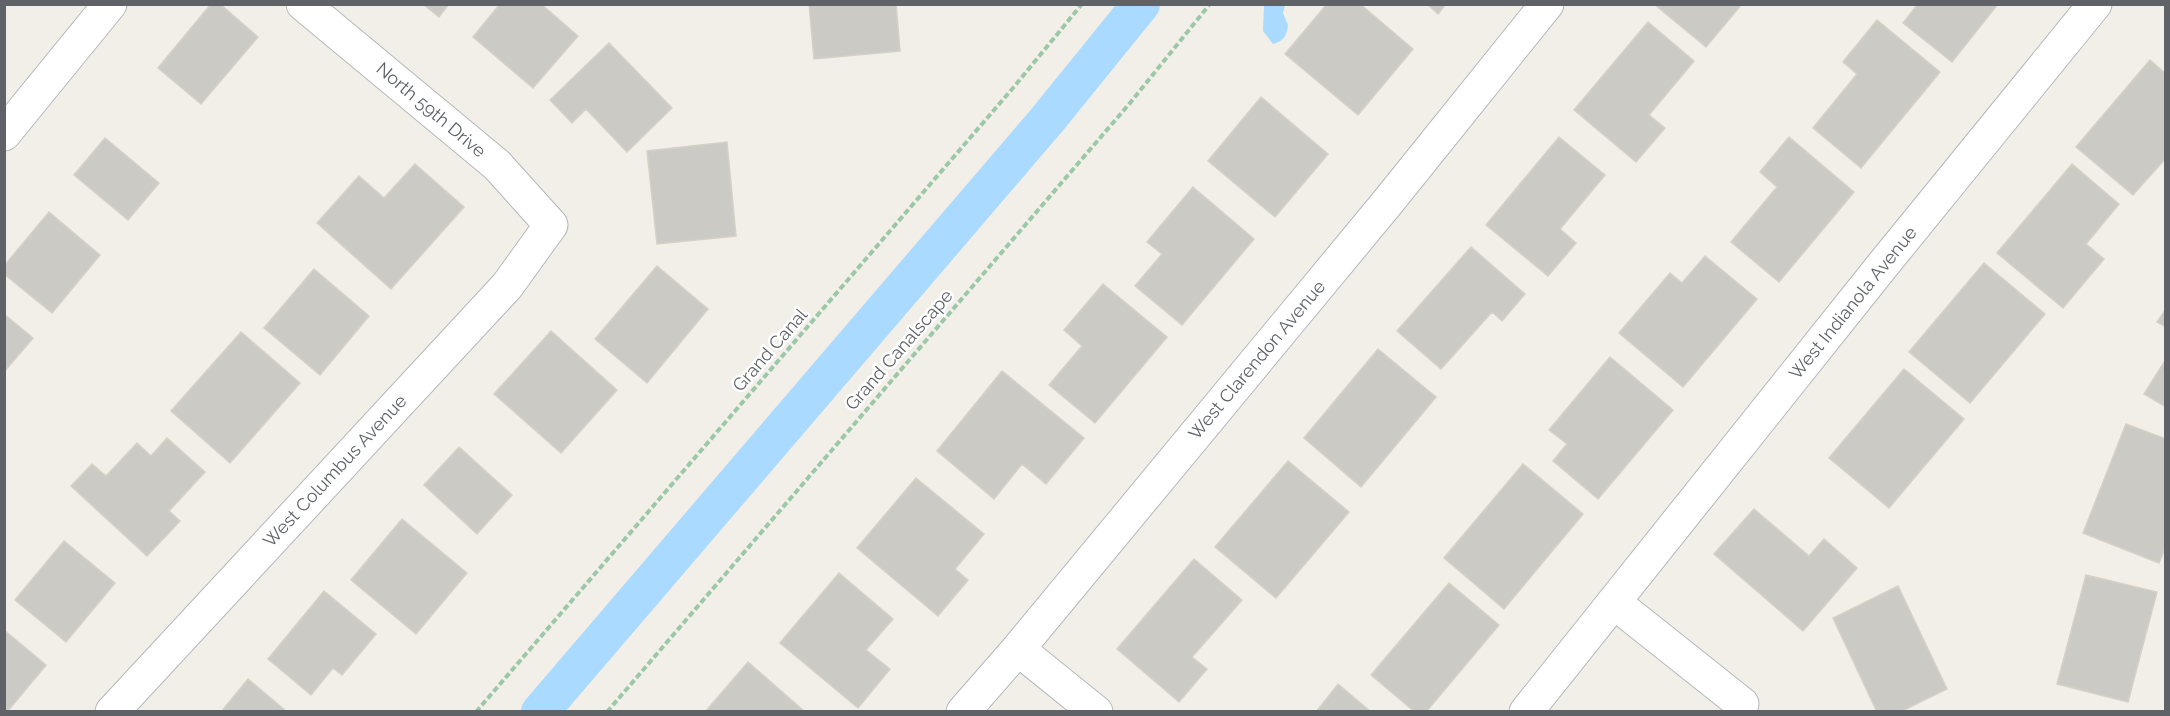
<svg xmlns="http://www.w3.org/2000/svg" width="2170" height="716" font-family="Raleway,sans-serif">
	<rect width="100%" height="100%" fill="#f1efe8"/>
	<path fill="#aadaff" d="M1264,5H1285L1283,13L1288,25C1287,35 1284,41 1273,44L1263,31Z"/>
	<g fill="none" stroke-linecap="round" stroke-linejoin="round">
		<path stroke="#aadaff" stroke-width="38" d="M540,712L1047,120L1141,4"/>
	</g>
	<path fill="#cccac5" stroke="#d6d1c6" stroke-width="1.5" d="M211,4H220L258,37L201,104L158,68Z
		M423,4H449L439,17Z
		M500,4H541L578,36L533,88L473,37Z
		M809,4H896L900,51L814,59Z
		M1327,4H1360L1413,49L1358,115L1285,54Z
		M1427,4H1446L1438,14Z
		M1654,4H1742L1706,47Z
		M1918,4H1998L1952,62L1903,23Z
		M1877,20L1940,72L1861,168L1813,128L1857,74L1843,62Z
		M1648,22L1694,61L1649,115L1665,128L1636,162L1574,110Z
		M609,43L672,108L627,152L586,109L572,123L550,100Z
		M2150,60L2166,74V158L2133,195L2076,147Z
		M1261,97L1328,154L1275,217L1208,161Z
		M1559,137L1605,175L1560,229L1576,243L1548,276L1486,225Z
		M1789,137L1854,192L1779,282L1731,242L1777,187L1760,172Z
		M105,138L159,183L128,220L74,175Z
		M727,142L736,236L657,244L647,151Z
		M415,164L464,207L391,289L317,223L359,176L384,198Z
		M2072,164L2119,204L2086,244L2104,259L2063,308L1997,253Z
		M1193,187L1254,239L1182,325L1135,286L1162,254L1147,242Z
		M49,212L100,255L52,313L4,274V266Z
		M1471,247L1525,294L1502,321L1492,312L1441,369L1397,331Z
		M1705,256L1757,299L1683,387L1619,333L1670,273L1682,283Z
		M1984,263L2045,314L1970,403L1909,352Z
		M657,266L708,309L647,383L595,339Z
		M314,269L369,316L320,375L264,328Z
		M1103,284L1167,337L1095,423L1049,385L1082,346L1064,330Z
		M2166,309V327L2157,322Z
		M4,314L33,338L4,372Z
		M551,331L617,390L561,453L494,394Z
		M241,332L300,383L230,463L171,411Z
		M1378,349L1436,397L1361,487L1304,438Z
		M1610,357L1673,410L1598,499L1553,461L1567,444L1549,430Z
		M2166,359V407L2144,394Z
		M1904,369L1964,419L1889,508L1829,458Z
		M1002,371L1084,438L1046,484L1022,464L994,499L937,451Z
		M2126,424L2166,439V546L2159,563L2083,533Z
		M167,438L205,472L169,511L180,521L147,556L71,486L92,464L106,476L137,443L151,456Z
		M459,447L512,495L477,534L424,485Z
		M1288,461L1349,512L1276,598L1215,547Z
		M1523,464L1583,514L1504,609L1444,558Z
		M916,478L984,534L955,569L968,580L938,616L857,548Z
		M1754,509L1809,556L1824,539L1857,568L1803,631L1714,554Z
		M402,519L467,573L416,634L351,580Z
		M64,541L115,583L66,642L15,600Z
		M1194,559L1242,600L1192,657L1207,669L1179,702L1117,649Z
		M839,573L893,619L866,650L890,669L858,708L780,643Z
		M2086,575L2157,592L2128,702L2057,684Z
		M1449,583L1499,625L1426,712H1415L1371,675Z
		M1898,586L1947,689L1900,712H1877L1833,618Z
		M324,591L376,634L342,675L333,668L311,695L268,659Z
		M4,630L46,665L7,712H4Z
		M748,662L804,711L705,712Z
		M248,679L287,712H221Z
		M1338,684L1371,712H1316Z"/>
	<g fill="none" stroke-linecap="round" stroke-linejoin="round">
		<defs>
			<path id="minor" d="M4,134L110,4
				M1615,603L1742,704
				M1018,649L1096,712
				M112,712L507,286L551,225L497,165L303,4
				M963,712L1018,649L1387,203L1547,4
				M1526,712L1882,266L2095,4"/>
		</defs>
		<use href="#minor" stroke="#b5b8bc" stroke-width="35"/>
		<path stroke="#9cc7a9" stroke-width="4" stroke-dasharray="6 3" stroke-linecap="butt" d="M476,712L1013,88L1082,4
			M607,712L1130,103L1210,4"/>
		<use href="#minor" stroke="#fff" stroke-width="33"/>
	</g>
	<g text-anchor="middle" stroke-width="5" stroke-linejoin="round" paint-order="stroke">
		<g font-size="18" fill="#5f6368" stroke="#fff">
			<text transform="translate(431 110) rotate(40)" y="6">North 59th Drive</text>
			<text transform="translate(1853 303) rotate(-51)" y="6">West Indianola Avenue</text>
			<text transform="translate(770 350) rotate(-49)" y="6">Grand Canal</text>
			<text transform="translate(899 350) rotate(-49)" y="6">Grand Canalscape</text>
			<text transform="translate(1257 360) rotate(-50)" y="6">West Clarendon Avenue</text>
			<text transform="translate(335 471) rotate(-47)" y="6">West Columbus Avenue</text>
		</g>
	</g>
	<rect width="2170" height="716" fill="none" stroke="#5f6368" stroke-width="12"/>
</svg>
